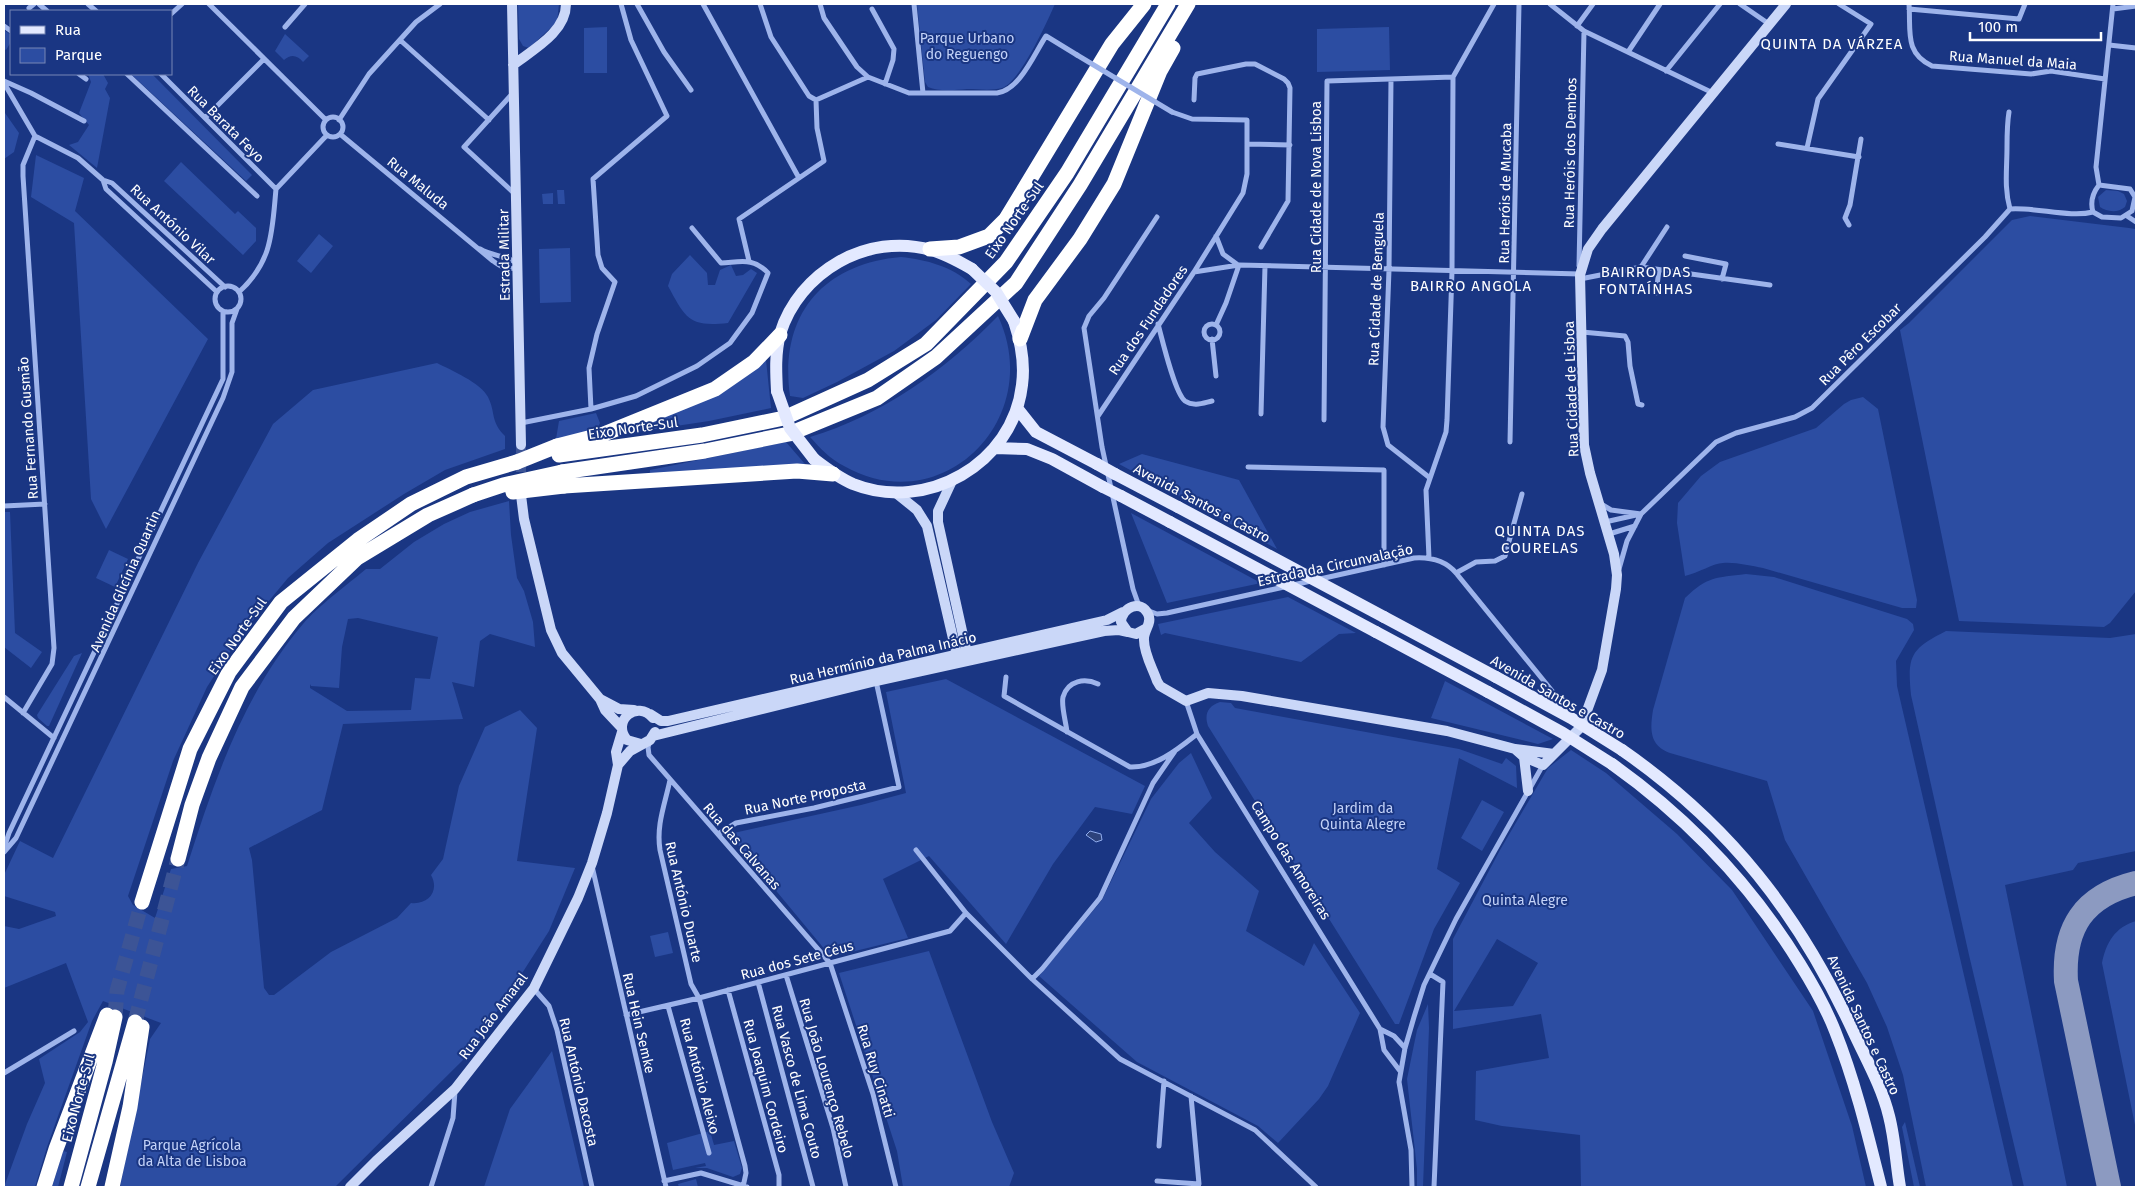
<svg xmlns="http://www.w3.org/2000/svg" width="2140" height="1191" font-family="'Fira Sans',sans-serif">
	<rect width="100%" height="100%" fill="#1a3683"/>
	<path fill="#2c4da2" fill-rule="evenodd" d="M518,4H559L557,22L529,48L523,46L519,39Z
		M917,4H1055C1047,22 1020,82 1002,88C991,91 978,89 967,89C955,90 939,92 928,87L925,82Z
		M607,27V73H584V28Z
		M1389,27L1390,70L1317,72V29Z
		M4,30L11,35V42L6,50L4,49Z
		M285,34L309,56L303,62C297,55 291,54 284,60L275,51Z
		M88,74H103L108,83L105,89L110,98L97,168L69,145L78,142L89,125L79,113L91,82Z
		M131,74H152L252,175L246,181Z
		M5,113L19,133L14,152L4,159Z
		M36,155L84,178L75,211L208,339L106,529L91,499L74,223L31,197Z
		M181,162L235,214L238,211L256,228V241L243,255L164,181Z
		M557,190H564L565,204H558Z
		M2106,190L2118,191L2124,194L2127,201L2125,207C2118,213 2107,212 2100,207L2098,197Z
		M553,193V204H543L542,194Z
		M2030,216L2129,228L2135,229L2136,227V591L2110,623L2104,627L1959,621L1900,330L1909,323L2012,220Z
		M319,234L333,246L311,273L297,261Z
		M570,248L571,302L540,303L539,249Z
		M690,255L707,273L708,285H715L720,270L731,265L736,276L743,275L751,269L757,273L728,323C689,327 686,319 668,286L672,274Z
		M901,257C927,260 951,266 971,284L936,320L894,351L837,382L803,398L790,396C779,317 821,264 901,257Z
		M998,316C1046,419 942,522 844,466C830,459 820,448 810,437C881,416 947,369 998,316Z
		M766,360L771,408L709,421L630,433L629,430Z
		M437,363C451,370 481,383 488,397C496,413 490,421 505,436V449L445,470L404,494L328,543L288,578L243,632L207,687L173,761L128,896L133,905L155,918L171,869L187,866C215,779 243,695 303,624C318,606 347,585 366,569H380L414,542L444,524L470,512L509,501L511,535L517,578L524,591L533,622L535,647L490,634L480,641L474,687L452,682L463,719L343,724L322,810L249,848L252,860L264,988L269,995H274L331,952L397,918L411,903C428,905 440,891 431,875L443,859L459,786L485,727L520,710L537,728L517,861L575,868L549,931L505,1000L462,1061L335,1187H120L150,1039L161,1023L103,1001L92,1021L47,1147L35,1187H4L27,1124L45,1083L39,1059L80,1032L88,1022L66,963L4,988V926L19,929L56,916L55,912L4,896V875L20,841L53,858L198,563L273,424L313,390ZM358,618L438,637L430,679L415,678L411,710L347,711L310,688V684L311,686L339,688L342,647L348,619Z
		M1863,397L1878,409L1917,600L1916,608H1902L1763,568C1751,566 1736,562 1723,563C1714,563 1698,573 1685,576L1677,523L1678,503L1701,476L1720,462L1816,428L1844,404L1851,400Z
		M596,413L600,423L598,427L568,438L556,439L559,421Z
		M786,442L805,464L650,474V470Z
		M1142,454L1239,480L1277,549L1119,464Z
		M4,512H10L15,633L42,652L31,668L4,647Z
		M1131,513L1261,583L1167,603Z
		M109,550L128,559L115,587L96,578Z
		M1746,574L1774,577L1907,619L1913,624L1914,630L1896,661L1897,686L2013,1187H1926L1903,1075L1887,1027L1867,983L1785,840L1767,781L1670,753C1649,745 1650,729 1653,710L1685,598C1708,576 1715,578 1746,574Z
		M1288,597L1356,633L1339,634L1301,662L1165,633L1161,635L1158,624Z
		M1946,631L2110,638L2136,634V851L2078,863L2073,870L2005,885L2067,1187H2024L1969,955L1911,695C1907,655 1911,649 1946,631Z
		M82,653L49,726H47L38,718L37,715L74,656Z
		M946,679L1145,786L1132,814L1095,807L1053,864L1006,944L929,856L883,879L908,938L831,957L729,834L861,805L906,793L886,692Z
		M1445,681L1553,739L1538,744L1431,718Z
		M1220,702L1231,703L1235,708L1459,749L1502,764L1506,758L1516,766L1517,788L1459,758L1437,869L1460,883L1434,929L1399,1024H1395L1208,726C1204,714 1208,706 1220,702Z
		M1571,750L1606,773L1677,834L1732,890L1813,1011L1852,1126L1866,1187H1581L1580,1135L1502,1126L1475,1120L1476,1071L1549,1058L1541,1014L1453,1029V939L1500,850L1548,768ZM1497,939L1538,963L1513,1006L1454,1011Z
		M1191,753L1212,798L1189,823L1215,852L1259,891L1246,931L1304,966L1314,943L1360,1013L1328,1086L1319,1099L1278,1143L1258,1126L1137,1062L1039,976L1102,900L1151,799L1179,763Z
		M1482,800L1504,812L1482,851L1461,838Z
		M2136,921V1130L2102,963C2106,943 2115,927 2136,921Z
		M668,932L673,953L655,957L650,936Z
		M929,951L992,1122L1014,1173L1009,1187H903L897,1151L839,973Z
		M1428,1004L1429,1028L1423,1187H1417V1169L1407,1079L1417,1030Z
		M552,1051L584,1187H484L510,1109Z
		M1905,1122L1920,1187H1914L1902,1127Z
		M710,1131L714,1145L734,1141L742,1168L740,1174L733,1177L707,1168H695L706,1166L705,1163L673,1170L667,1143Z
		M63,1151L67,1152L58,1187H52Z
		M696,1179L698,1187H679L678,1184Z"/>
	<path fill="#2d427b" stroke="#91adee" d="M1090,831L1101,834L1102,840L1096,842L1086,835Z"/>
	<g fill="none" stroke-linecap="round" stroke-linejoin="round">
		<path stroke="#8c9ac1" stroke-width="24" d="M2109,1187L2066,981C2063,928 2083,896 2136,883"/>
		<path stroke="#3c5496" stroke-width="10" stroke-dasharray="10 5" stroke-linecap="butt" d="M521,487V445"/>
		<path stroke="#3c5496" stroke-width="15" stroke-dasharray="15 8" stroke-linecap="butt" d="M115,1017L117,991L142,902
			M135,1022L178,859"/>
		<path stroke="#9eb4eb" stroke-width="5" d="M39,4L47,11
			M88,4L96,11
			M209,4L326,120
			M637,4L664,52L691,90
			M703,4L799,178
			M760,4L771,37L809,96L816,100
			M820,4L824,18L857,67L868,77L909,93H997C1020,90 1034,54 1046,36L1077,55
			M914,4L923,93
			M1550,4L1584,31L1713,93
			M1740,4L1769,24
			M1909,4C1911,31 1904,53 1932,66L2031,74L2051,71L2105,79
			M29,8L34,4
			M872,9L894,49L893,60L885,84
			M1909,9L2019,19L2025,4
			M2113,9L2136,6
			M171,14L182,4
			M4,26L11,31
			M1577,26L1593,4
			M285,27L305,4
			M400,40L489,120
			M2109,45L2136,48
			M1628,52L1660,4
			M1666,71L1720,4
			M79,74L86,79
			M127,74L257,196
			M161,74L276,189
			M1391,79L1389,270L1383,427L1388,445L1430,478
			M4,81L31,93L84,121
			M4,83L35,136L78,158L103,180L112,183L225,287
			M513,93L464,147L516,195
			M816,100L868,77
			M1194,100L1195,78L1197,74L1246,64H1255L1284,79L1288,83L1290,88L1288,201L1261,247
			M2009,112C2007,124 2007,135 2007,147C2007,169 2004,188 2010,209
			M323 127a10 10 0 1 1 20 0a10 10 0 1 1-20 0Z
			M205,118L264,59
			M339,120L369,74L416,22L440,4
			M340,134L493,261C502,267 509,273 518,265C509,255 493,257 480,249
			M1247,144L1290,145
			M1778,144L1859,157
			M1807,148L1818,99L1871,24L1839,4
			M103,180L106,189L217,292
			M2099,185L2096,167L2113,4
			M2099,185L2130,189L2135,197L2132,211L2121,218L2102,217L2093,212C2090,202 2092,194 2099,185Z
			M276,189L327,135
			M2127,216L2136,222
			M1849,225L1845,218L1850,205L1861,139
			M1216,236L1223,254L1238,265
			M1685,256L1726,264L1722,279
			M749,261L739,219L824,161L817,128L816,100
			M1579,266L1584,31
			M1641,267L1667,227
			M1194,272L1239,265L1580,274
			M1580,279L1641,267L1770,285
			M215 299a13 13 0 1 1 26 0a13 13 0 1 1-26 0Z
			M239,292C273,261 272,231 276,189
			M1656,293L1659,270
			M1158,324C1162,339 1175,394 1185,401C1194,407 1203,403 1212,401
			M1204 332a8 8 0 1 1 16 0a8 8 0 1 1-16 0Z
			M1216,325L1226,303L1239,265
			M1582,332L1625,336L1628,342L1630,366L1638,404L1642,405
			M1212,339L1216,376
			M591,409L589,368L597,334L615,282L602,268L598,255L593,179L667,116L631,40L621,4
			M1261,414L1265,266
			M1098,416L1194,272L1243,193L1247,174V120L1192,119L1172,112
			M1324,420L1327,81L1453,77
			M521,423L591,409L636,396L697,366L730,343L752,313L768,273C753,257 741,262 721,263L692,228
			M1510,442L1519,4
			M1248,467L1384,470V565
			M1601,504L1611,510L1641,514
			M4,506L45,504
			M1605,522L1636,515
			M1609,534L1635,526
			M1429,558L1426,490L1446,432L1447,420L1452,271L1453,77L1494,4
			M1619,569L1627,541L1641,514L1716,442L1736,433L1795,417L1812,408L1985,237L2010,209C2036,207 2070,218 2093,212
			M1456,573L1476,562L1495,561L1505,556L1522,494
			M1320,579L1414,558C1430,557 1445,560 1456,573L1570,713
			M1293,585L1311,581
			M1139,606L1133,589L1102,447L1084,328L1089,316L1104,298L1157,217
			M1149,611L1157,614L1167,613L1284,587
			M1006,677L1004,696L1130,767C1155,768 1178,749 1197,734
			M4,697L54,738
			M1186,701L1197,734L1380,1029L1384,1050L1400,1071
			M23,713L52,664L54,648L23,176V165L35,136
			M1067,732C1066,722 1061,706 1063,697C1068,680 1085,678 1098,684
			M650,741L648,747L649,755L830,963L873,1094L896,1187
			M670,780C665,804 656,825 660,850L691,984L699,998L745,1166L746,1173L743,1187
			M718,834L736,823L814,808L899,787L876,681
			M4,848L9,833L223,379V311
			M916,850L966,913L1032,979L1120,1059L1255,1130L1316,1187
			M4,852L16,838L223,398L232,372V323L237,309
			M592,866L666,1187
			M1430,974L1443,982L1434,1187
			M786,975L833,1128L846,1187
			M1032,979L1042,969L1100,898L1153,783L1175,751
			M758,982L813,1187
			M534,989L549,1006L557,1030L592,1187
			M728,990L779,1175V1187
			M668,1006L709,1153
			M626,1015L699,998L950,931L966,913
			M1380,1029L1394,1036L1405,1048
			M4,1073L74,1031
			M1159,1146L1164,1081
			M664,1181L701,1173L747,1187
			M1157,1181L1199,1184L1191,1096
			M431,1187L453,1118L455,1091
			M1412,1187L1411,1150L1399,1082L1405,1048L1414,1017L1424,985L1456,919L1543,765"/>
		<path stroke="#cad7f8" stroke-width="10" d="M512,4L521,445
			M513,65C534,49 566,32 566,4
			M952,481L938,511V522L968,658
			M896,493L917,510L927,526L958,660
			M521,495L524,519L551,630L562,653L600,699L605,710L621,727
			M1147,628L1136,634L1128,632L1121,622C1122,607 1141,599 1148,614C1153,623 1143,631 1144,640C1144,654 1153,669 1157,681L1160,686L1186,701L1208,693L1242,696L1447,731L1515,749L1554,754
			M600,699L619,709L634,710
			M650,714L661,721H668L1107,620L1123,612
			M653,736L876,681L1104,631L1119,630L1128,632
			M641,744L627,740C611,721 637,699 653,718
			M1515,749L1524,757L1543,765L1581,727L1602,670L1616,589L1617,575L1614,554L1590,473L1584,445L1580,275L1588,249L1602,229L1786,4
			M1524,757L1528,791
			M618,765L630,751L650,740L655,732
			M350,1187L376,1161L455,1089L534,988L578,898L592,863L607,813L618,765L616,752L622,732"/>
		<path stroke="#e3e9ff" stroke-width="12" d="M777,391C776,372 775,353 780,334C799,272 867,232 931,250C946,254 958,261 972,269
			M1017,408L1036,432L1097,464
			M995,448L1027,449L1052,459L1103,487
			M814,459C827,469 839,478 853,484C926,513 1013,464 1022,385C1025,363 1021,342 1014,321
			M1115,474L1178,507
			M1121,496L1170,522
			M1384,617L1496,677
			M1376,632L1488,692
			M1622,750C1730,825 1799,914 1854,1033C1866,1059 1882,1087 1889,1116C1895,1139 1896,1164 1900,1187
			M1612,764C1688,818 1751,884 1800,964C1813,985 1826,1008 1835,1031C1855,1081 1868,1135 1881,1187"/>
		<path stroke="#fff" stroke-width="15" d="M930,249L959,247L989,236L1006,219L1112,44L1144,4
			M1020,339L1035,300L1080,239L1114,184L1160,71L1173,48
			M557,446L604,434L715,389L754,362L780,335
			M559,455L702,435L784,418L868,380L926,344L1006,262L1067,173L1168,4
			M562,472L705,451L789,434L877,398L936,357L1016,283L1080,185L1188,4
			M564,486L797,471L833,474
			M178,859L192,805L209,758L242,687L294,618L357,558L428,515L473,495
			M142,902L190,749L229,672L281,602L358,540L411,504L466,477L517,462
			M44,1187L56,1149L107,1015
			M71,1187L105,1062L115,1017
			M88,1187L135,1022
			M112,1187L130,1107L142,1027"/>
		<path stroke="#9eb4eb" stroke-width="5" d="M1077,55L1172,112"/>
		<path stroke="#e3e9ff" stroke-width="12" d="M972,269L996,292L1014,321
			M777,391L790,428L814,459
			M1097,464L1115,474
			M1103,487L1121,496
			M1178,507L1384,617
			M1170,522L1376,632
			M1496,677L1571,718L1622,750
			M1488,692L1563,733L1612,764"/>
		<path stroke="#fff" stroke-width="15" d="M517,462L557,446
			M513,492L564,486
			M473,495L503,485L562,472"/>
	</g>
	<g text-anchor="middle" stroke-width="4" stroke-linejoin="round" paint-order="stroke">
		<g font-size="14" fill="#c3d2f8" stroke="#1a3683">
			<text x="967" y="43">Parque Urbano<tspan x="967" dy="16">do Reguengo</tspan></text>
			<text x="1363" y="813">Jardim da<tspan x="1363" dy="16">Quinta Alegre</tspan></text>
			<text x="1525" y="905">Quinta Alegre</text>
			<text x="192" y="1150">Parque Agrícola<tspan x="192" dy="16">da Alta de Lisboa</tspan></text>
		</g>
		<g font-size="14" fill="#fff" stroke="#1a3683">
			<text transform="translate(2013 60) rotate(4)" y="5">Rua Manuel da Maia</text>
			<text transform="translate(226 124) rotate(45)" y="5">Rua Barata Feyo</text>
			<text transform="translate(1570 153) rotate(-89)" y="5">Rua Heróis dos Dembos</text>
			<text transform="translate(418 183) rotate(39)" y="5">Rua Maluda</text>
			<text transform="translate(1316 187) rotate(-90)" y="5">Rua Cidade de Nova Lisboa</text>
			<text transform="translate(1505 193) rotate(-89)" y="5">Rua Heróis de Mucaba</text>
			<text transform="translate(1014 220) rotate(-55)" y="5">Eixo Norte-Sul</text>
			<text transform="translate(173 224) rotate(43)" y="5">Rua António Vilar</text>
			<text transform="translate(504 255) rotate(-91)" y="5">Estrada Militar</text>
			<text transform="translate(1376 289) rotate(-88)" y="5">Rua Cidade de Benguela</text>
			<text transform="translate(1148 320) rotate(-56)" y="5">Rua dos Fundadores</text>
			<text transform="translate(1860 344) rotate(-45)" y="5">Rua Pêro Escobar</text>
			<text transform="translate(1571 389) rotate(-92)" y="5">Rua Cidade de Lisboa</text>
			<text transform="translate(28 428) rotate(-94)" y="5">Rua Fernando Gusmão</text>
			<text transform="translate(633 428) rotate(-8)" y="5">Eixo Norte-Sul</text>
			<text transform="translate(1202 503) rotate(28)" y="5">Avenida Santos e Castro</text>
			<text transform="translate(1335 565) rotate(-12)" y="5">Estrada da Circunvalação</text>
			<text transform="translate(125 581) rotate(-66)" y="5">Avenida Glicínia Quartin</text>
			<text transform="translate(237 636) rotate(-55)" y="5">Eixo Norte-Sul</text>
			<text transform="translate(883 658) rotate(-13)" y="5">Rua Hermínio da Palma Inácio</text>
			<text transform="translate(1558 697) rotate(30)" y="5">Avenida Santos e Castro</text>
			<text transform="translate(805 797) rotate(-12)" y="5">Rua Norte Proposta</text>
			<text transform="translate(742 846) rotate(49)" y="5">Rua das Calvanas</text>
			<text transform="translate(1291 860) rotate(58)" y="5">Campo das Amoreiras</text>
			<text transform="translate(684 902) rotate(77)" y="5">Rua António Duarte</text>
			<text transform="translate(797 960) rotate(-15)" y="5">Rua dos Sete Céus</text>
			<text transform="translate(493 1016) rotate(-53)" y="5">Rua João Amaral</text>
			<text transform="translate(639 1023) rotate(77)" y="5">Rua Hein Semke</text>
			<text transform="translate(1864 1025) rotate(65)" y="5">Avenida Santos e Castro</text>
			<text transform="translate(876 1071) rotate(73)" y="5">Rua Ruy Cinatti</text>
			<text transform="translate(700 1076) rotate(75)" y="5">Rua António Aleixo</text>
			<text transform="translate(827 1078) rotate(74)" y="5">Rua João Lourenço Rebelo</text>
			<text transform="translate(579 1082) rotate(77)" y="5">Rua António Dacosta</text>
			<text transform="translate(797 1082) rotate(75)" y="5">Rua Vasco de Lima Couto</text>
			<text transform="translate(766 1086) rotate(75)" y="5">Rua Joaquim Cordeiro</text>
			<text transform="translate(78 1098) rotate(-75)" y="5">Eixo Norte-Sul</text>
		</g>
		<g font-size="15" letter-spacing="1" fill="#fff" stroke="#1a3683">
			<text x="1832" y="49">QUINTA DA VÁRZEA</text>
			<text x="1646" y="277">BAIRRO DAS<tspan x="1646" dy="17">FONTAÍNHAS</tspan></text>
			<text x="1471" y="291">BAIRRO ANGOLA</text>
			<text x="1540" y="536">QUINTA DAS<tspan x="1540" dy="17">COURELAS</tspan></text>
		</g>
	</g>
	<rect width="2140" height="1191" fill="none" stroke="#ffffff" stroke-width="10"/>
	<rect x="10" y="10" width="162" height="65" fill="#1a3683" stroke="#7686b5"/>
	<rect x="20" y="26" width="25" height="8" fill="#e3e9ff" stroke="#7686b5"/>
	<text x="55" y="35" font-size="15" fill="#ffffff">Rua</text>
	<rect x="20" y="48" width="25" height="15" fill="#2c4da2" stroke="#7686b5"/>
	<text x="55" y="60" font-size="15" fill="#ffffff">Parque</text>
	<path d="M1970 32v8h131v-8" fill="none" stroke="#ffffff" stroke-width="2.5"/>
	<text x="1978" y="32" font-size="15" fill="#ffffff" stroke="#1a3683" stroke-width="4" paint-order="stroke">100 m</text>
</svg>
